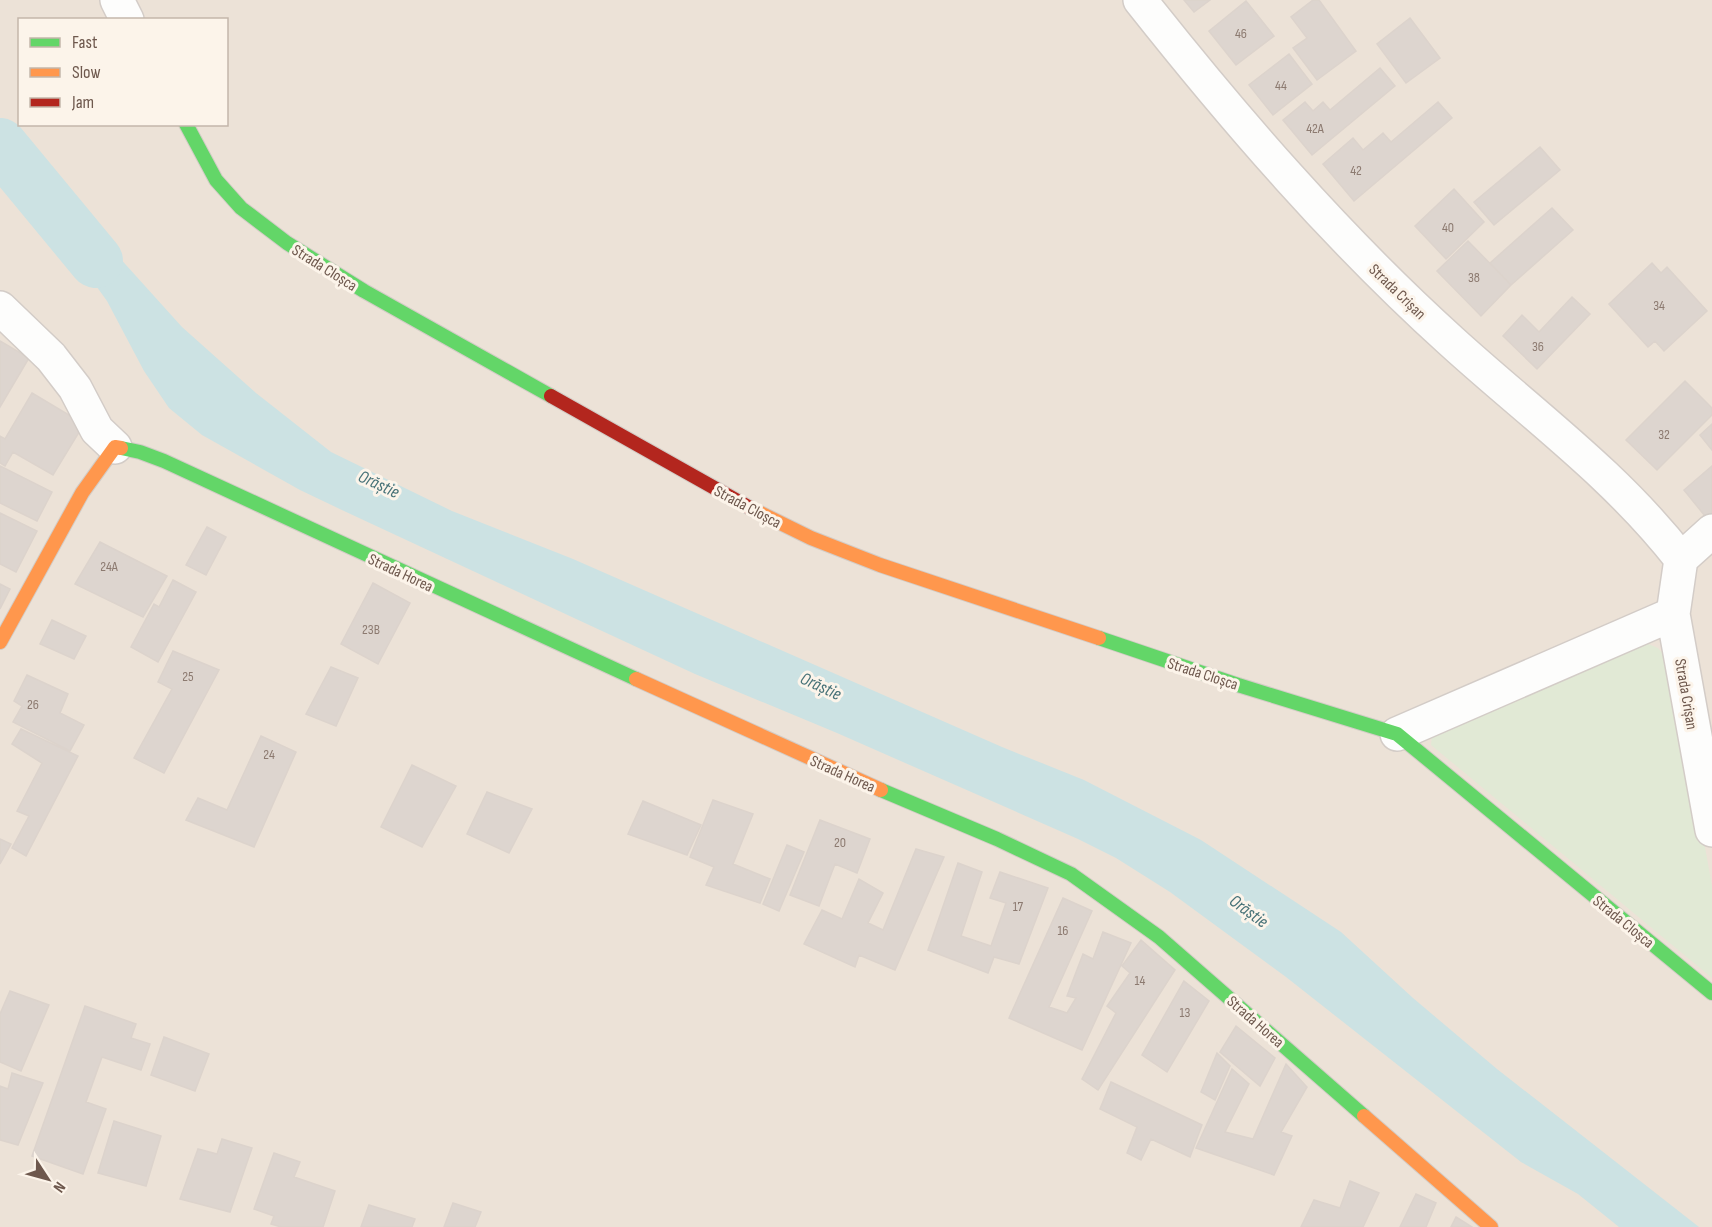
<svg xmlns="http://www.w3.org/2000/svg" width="1712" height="1227" font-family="'Sofia Sans Condensed',sans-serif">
	<rect width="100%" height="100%" fill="#f4efe9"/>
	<path fill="#ece2d7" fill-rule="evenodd" d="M0,0H1712V1227H0ZM20,20H226V124H20Z"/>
	<path fill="#e1e9d5" d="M1641,641L1658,648L1672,664L1712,886V978L1431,745L1432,736Z"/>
	<path fill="#cce2e3" d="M62,194L182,327L256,393L331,452L452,511L573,559L1002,747L1084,780L1201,840L1341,932L1413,998L1497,1069L1699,1227H1619L1578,1194L1521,1162L1286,977L1170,892L1116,858L1078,839L837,733L695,674L574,618L344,511L300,490L202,435L169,408L144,371L107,301L43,212Z"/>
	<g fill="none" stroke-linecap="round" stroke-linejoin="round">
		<path stroke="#cce2e3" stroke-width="54" d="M0,145L96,261"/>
	</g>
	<path fill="#ddd5cf" stroke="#dcd3cc" stroke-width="1.5" d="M1184,0H1210L1194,12Z
		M1313,0H1319L1356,51L1317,80L1293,48L1307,38L1291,17Z
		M1246,1L1274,36L1236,65L1209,31Z
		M1410,18L1440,58L1406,83L1377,44Z
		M1289,54L1312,84L1273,115L1249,85Z
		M1380,68L1395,86L1312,155L1283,120L1305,102L1313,111L1323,102L1330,110Z
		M1438,102L1452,118L1354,201L1323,164L1353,138L1363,150L1383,133L1391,142Z
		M1540,147L1560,170L1494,225L1474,202Z
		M1454,189L1484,222L1446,259L1415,226Z
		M1552,208L1573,230L1511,285L1490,263Z
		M1468,241L1511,285L1481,316L1437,271Z
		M1652,263L1661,273L1667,267L1707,311L1664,351L1655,341L1648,347L1609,304Z
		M1572,297L1590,314L1537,369L1503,336L1522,315L1539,332Z
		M0,341L29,358L0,407Z
		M1685,381L1712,408V415L1657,470L1626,440Z
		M32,393L84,424L53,475L13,452L5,466L0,463V436L5,439Z
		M1712,424V450L1700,435Z
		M0,466L52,492L37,521L0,503Z
		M1712,466V519L1709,521L1684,490Z
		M0,513L37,531L16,572L0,564Z
		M207,527L226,537L206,575L186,565Z
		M100,542L167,576L143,617L75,584Z
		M173,580L196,592L158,662L131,647L154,604L159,607Z
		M373,583L410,603L378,664L341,644Z
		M0,584L10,589L0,609Z
		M52,620L86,636L74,659L40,644Z
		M173,651L219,670L164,773L134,758L172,689L158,682Z
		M331,667L358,678L336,726L306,714Z
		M27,675L68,694L60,713L84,725L70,751L13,722L22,706L14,701Z
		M21,729L78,756L26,856L12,848L29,816L17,811L42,763L12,744Z
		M261,736L296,752L254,847L186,820L198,798L227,810Z
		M412,765L456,786L422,847L381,827Z
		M487,792L532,809L509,853L467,834Z
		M713,800L753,814L733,864L770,879L760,903L706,885L714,867L690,857Z
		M643,801L701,825L687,855L628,834Z
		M820,820L870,839L857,873L835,864L819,906L790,895Z
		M0,839L11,844L0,864Z
		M787,845L804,852L779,911L763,904Z
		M916,849L944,857L895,970L859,955L855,967L804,944L822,910L842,919L859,879L883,893L868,923L883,930Z
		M958,863L982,872L961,936L991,946L1006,903L990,898L1000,872L1048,888L1019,964L994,957L988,973L928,950Z
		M1063,898L1092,911L1049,1007L1067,1013L1076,998L1067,996L1083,954L1093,959L1103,932L1131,943L1082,1050L1009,1018Z
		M1141,940L1175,970L1098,1090L1082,1079L1116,1013L1107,1006L1130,973L1122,966Z
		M1184,981L1209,1001L1167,1072L1142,1055Z
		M10,991L49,1005L21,1071L0,1062V1014Z
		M85,1006L136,1024L131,1038L150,1044L141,1070L102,1057L86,1102L106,1109L83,1174L32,1156Z
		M1236,1026L1275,1058L1260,1086L1220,1052Z
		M164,1037L209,1054L195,1091L151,1075Z
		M1217,1053L1230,1066L1215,1100L1201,1092Z
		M1286,1064L1307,1087L1281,1132L1292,1136L1274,1175L1196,1148L1232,1069L1249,1084L1225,1132L1253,1139Z
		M12,1073L43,1083L18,1145L0,1140V1086L8,1089Z
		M1111,1082L1202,1125L1190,1157L1151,1139L1141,1160L1127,1153L1137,1127L1100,1109Z
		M114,1121L161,1136L146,1186L98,1173Z
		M222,1139L252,1148L230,1212L180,1199L198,1149L217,1154Z
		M274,1153L300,1162L294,1177L335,1191L323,1227H281L271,1224L274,1216L254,1209Z
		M1350,1181L1379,1193L1363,1227H1301L1314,1200L1340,1208Z
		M1416,1194L1436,1203L1426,1227H1400Z
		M453,1203L481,1212L475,1227H444Z
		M369,1205L415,1219L412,1227H361Z
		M1456,1217L1472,1227H1451Z"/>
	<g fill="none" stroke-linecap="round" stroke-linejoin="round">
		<defs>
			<path id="street" d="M117,0L127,20
				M1140,0C1235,120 1337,238 1451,341C1530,413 1615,474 1681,559L1673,614L1712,830
				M0,308L51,357L75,388L97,430L115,447
				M1681,559L1712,531
				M1397,734L1673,614"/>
			<path id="fast" d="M186,124L216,180L241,208L287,243L364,291L551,396
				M121,448L140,452L164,461L636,679
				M1099,638L1238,685L1397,734L1712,993
				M881,790L997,839L1071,874L1159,937L1364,1116"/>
			<path id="slow" d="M752,509L811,538L880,565L1099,638
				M0,642L82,493L115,447L121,448
				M636,679L881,790
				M1364,1116L1491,1227"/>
			<path id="jam" d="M551,396L752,509"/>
		</defs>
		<use href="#street" stroke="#d3ccc7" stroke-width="36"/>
		<use href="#fast" stroke="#d3ccc6" stroke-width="16"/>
		<use href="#slow" stroke="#d3ccc6" stroke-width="16"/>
		<use href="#jam" stroke="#d3ccc6" stroke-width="16"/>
		<use href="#street" stroke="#fdfdfc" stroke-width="33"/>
		<use href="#fast" stroke="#63d668" stroke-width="14"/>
		<use href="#slow" stroke="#ff974d" stroke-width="14"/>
		<use href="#jam" stroke="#b3261e" stroke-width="14"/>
	</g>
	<g text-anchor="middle" stroke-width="6" stroke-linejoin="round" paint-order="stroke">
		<g font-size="14" fill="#8c7a70">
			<text x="1241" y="38">46</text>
			<text x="1281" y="90">44</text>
			<text x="1315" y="133">42A</text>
			<text x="1356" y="175">42</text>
			<text x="1448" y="232">40</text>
			<text x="1474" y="282">38</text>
			<text x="1659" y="310">34</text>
			<text x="1538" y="351">36</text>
			<text x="1664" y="439">32</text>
			<text x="109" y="571">24A</text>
			<text x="371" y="634">23B</text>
			<text x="188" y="681">25</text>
			<text x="33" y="709">26</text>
			<text x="269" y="759">24</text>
			<text x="840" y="847">20</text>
			<text x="1018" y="911">17</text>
			<text x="1063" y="935">16</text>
			<text x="1140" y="985">14</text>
			<text x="1185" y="1017">13</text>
		</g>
		<g font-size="16" fill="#6e584d" stroke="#fcf4ea">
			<text transform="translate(325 267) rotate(32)" y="6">Strada Cloșca</text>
			<text transform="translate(1398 291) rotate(44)" y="6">Strada Crișan</text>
			<text transform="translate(748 506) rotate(28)" y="6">Strada Cloșca</text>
			<text transform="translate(401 572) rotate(25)" y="6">Strada Horea</text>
			<text transform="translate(1203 673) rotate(18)" y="6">Strada Cloșca</text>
			<text transform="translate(1687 694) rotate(80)" y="6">Strada Crișan</text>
			<text transform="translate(843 773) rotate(24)" y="6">Strada Horea</text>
			<text transform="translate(1624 921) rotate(39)" y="6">Strada Cloșca</text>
			<text transform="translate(1256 1021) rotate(41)" y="6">Strada Horea</text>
		</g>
		<g font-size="18" font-style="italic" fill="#477278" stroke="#fcf4ea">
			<text transform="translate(379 484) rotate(25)" y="6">Orăștie</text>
			<text transform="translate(821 686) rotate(25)" y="6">Orăștie</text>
			<text transform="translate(1249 911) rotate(36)" y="6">Orăștie</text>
		</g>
	</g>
	<rect x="18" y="18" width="210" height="108" fill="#fcf4ea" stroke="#c3b6ab" stroke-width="1.5"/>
	<rect x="30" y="38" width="30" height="9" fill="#63d668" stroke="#c3b6ab" stroke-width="1.5"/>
	<text x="72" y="48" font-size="18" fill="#6e584d">Fast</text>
	<rect x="30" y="68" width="30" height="9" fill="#ff974d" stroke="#c3b6ab" stroke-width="1.5"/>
	<text x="72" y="78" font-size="18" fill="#6e584d">Slow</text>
	<rect x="30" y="98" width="30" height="9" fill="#b3261e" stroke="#c3b6ab" stroke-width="1.5"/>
	<text x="72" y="108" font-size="18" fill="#6e584d">Jam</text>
	<g transform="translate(48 1179) rotate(126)" stroke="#fcf4ea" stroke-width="4.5" paint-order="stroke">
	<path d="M0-4.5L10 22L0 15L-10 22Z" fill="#6e584d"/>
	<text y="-9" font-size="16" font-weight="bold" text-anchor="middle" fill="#6e584d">N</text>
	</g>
</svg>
